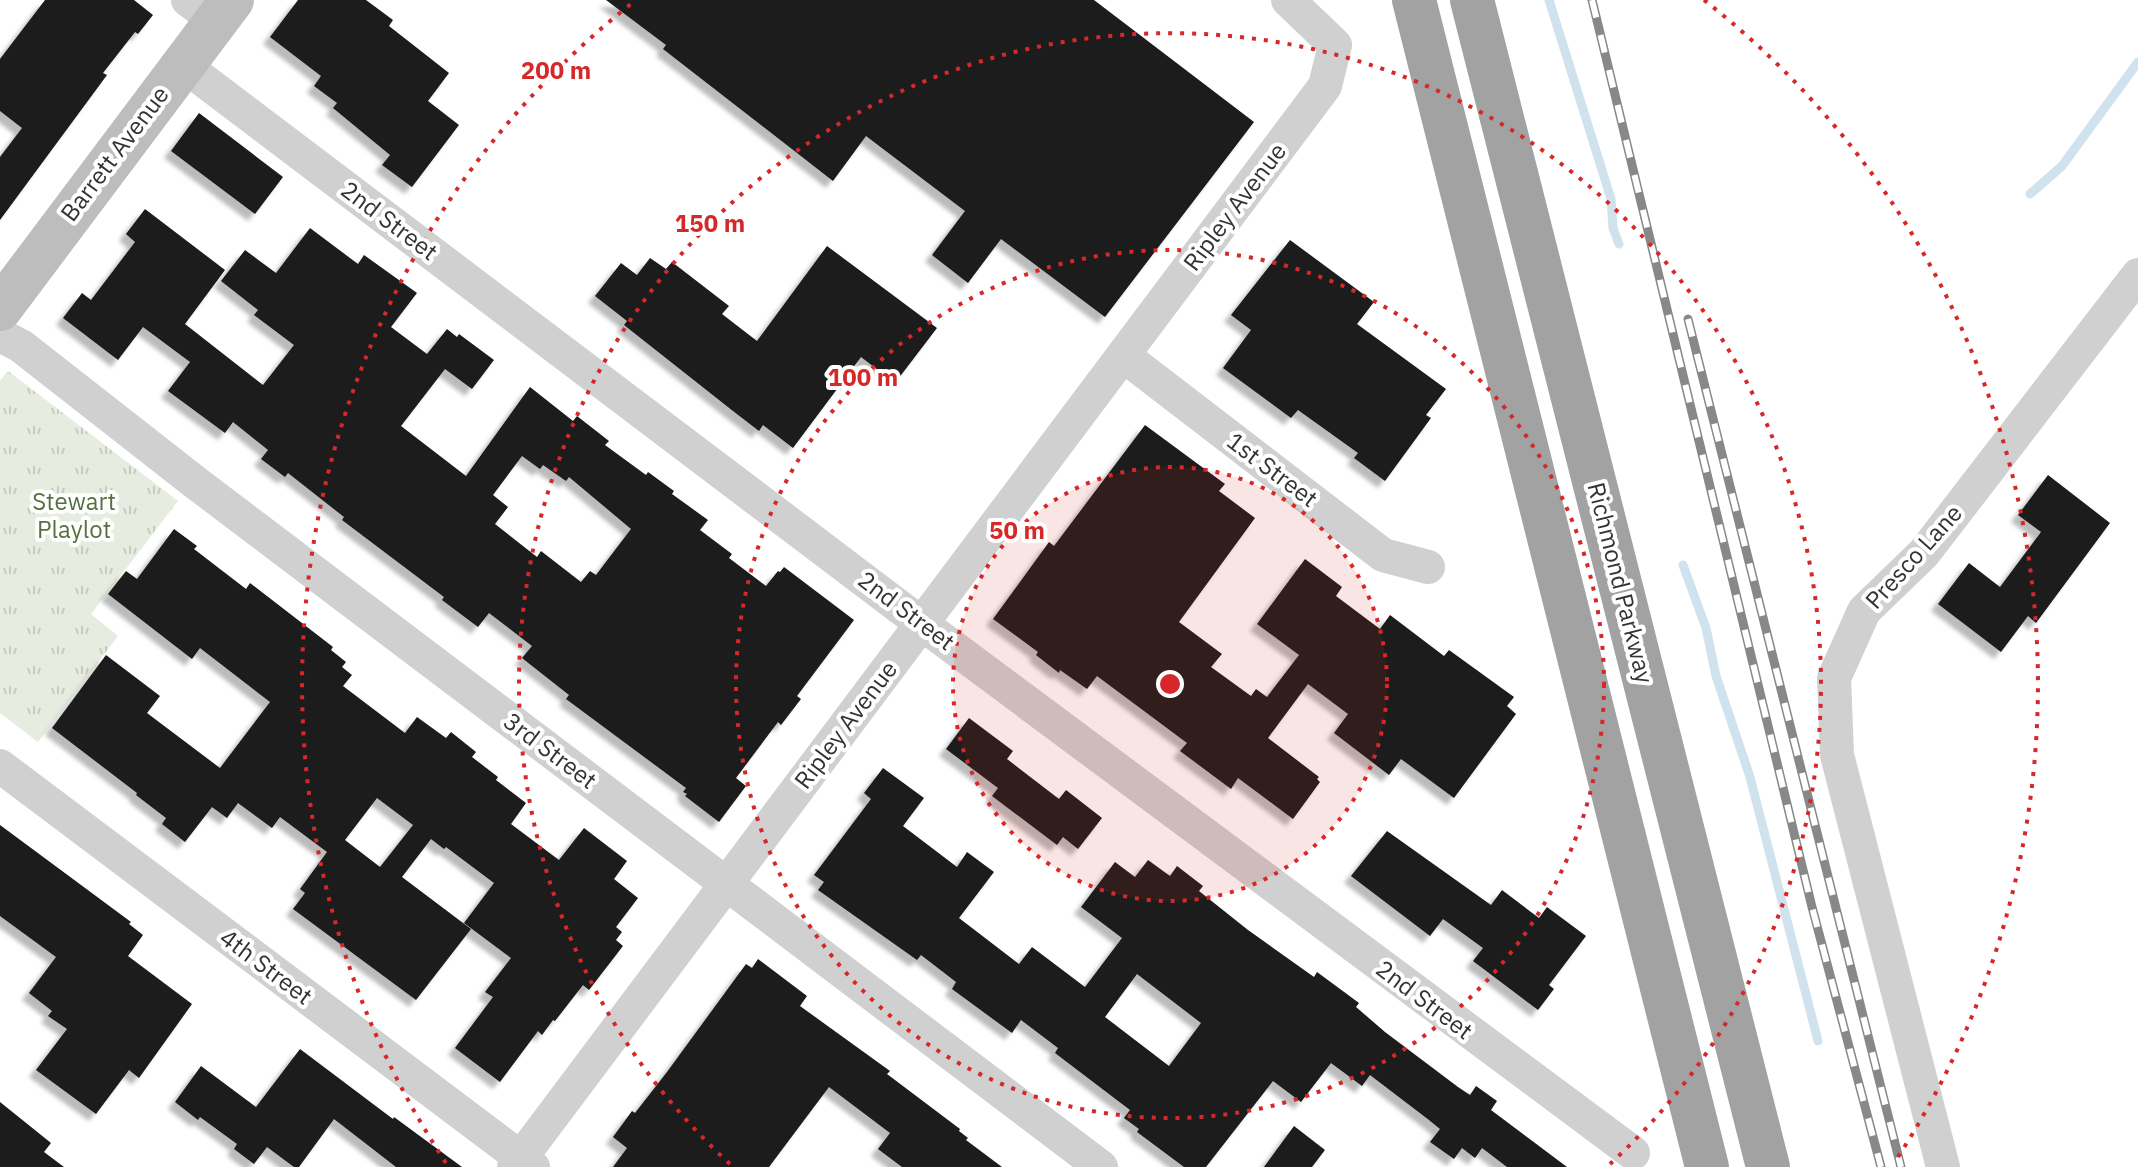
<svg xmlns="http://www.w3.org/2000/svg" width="2138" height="1167" font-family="'IBM Plex Sans',sans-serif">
	<defs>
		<pattern id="park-tufts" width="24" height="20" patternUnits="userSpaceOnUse" patternTransform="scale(2)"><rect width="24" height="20" fill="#e6ecdf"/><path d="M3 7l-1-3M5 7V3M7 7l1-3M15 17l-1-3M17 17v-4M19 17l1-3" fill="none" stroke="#c6cbc0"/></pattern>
		<filter id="shadow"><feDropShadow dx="-7" dy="7" stdDeviation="2" flood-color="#0004"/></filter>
	</defs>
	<rect width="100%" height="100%" fill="#fff"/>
	<path fill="url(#park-tufts)" d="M8,371L178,501L91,614L118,636L38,742L0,713V381Z"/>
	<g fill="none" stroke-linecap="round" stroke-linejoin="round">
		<path stroke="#cfe2ee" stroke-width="9" d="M1549,0L1611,199L1613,228L1619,244
			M2030,194L2062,166L2138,62
			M1683,565L1706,628L1716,676L1750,777L1818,1041"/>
	</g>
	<path fill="#1a1a1a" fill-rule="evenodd" filter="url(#shadow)" d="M45,0H134L153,15L138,34L135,32L103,73L107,75L0,220V157L22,128L0,111V59Z
		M298,0H366L393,20L389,26L449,73L428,101L459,125L412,187L382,165L390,155L333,108L337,103L314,86L321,76L270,37Z
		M606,0H1094L1254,122L1105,317L1001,239L968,283L932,255L965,211L866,136L833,181L663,49L666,45Z
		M199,113L283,177L255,214L171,151Z
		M145,209L225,270L185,324L263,385L294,345L254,315L258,310L221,281L245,250L276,273L310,228L358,264L364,255L417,293L391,327L427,354L447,329L457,337L459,334L494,360L472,389L445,369L401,426L466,476L530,387L573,421L577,416L609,441L605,445L646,475L648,472L674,491L672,494L708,520L700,530L732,554L729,558L766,586L778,571L780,572L784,567L854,620L797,696L801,699L781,725L778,722L736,778L746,786L719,822L685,796L687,794L683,792L686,788L566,699L569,695L522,658L532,646L489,613L478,627L442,600L444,597L342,520L344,517L288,473L285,477L261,459L268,450L233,422L225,433L168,391L190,362L143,327L118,360L63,318L82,293L91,300L135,242L126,234ZM522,456L540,469L543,465L566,481L569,477L631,529L596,575L590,571L581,582L541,551L537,557L495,524L508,507L493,495Z
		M1290,240L1374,302L1357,324L1446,389L1426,415L1431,418L1385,481L1354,458L1358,453L1298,410L1291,418L1223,368L1251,330L1231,315Z
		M827,246L937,328L895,383L861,357L793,448L763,425L759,431L733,411L624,325L627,321L595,296L621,263L637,275L650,258L666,269L672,262L729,306L722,314L757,341Z
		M1145,425L1225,484L1219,491L1255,518L1179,622L1222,654L1211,667L1251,696L1256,689L1267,697L1299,655L1257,624L1305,559L1342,587L1336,596L1380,629L1390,615L1444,656L1449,650L1514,697L1507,706L1516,714L1454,798L1401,759L1389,775L1334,733L1348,714L1308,684L1268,738L1319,777L1317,779L1320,782L1293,819L1238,778L1231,789L1180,751L1187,743L1097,676L1087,689L1060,670L1059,673L1036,655L1038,652L993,619L1049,542L1054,546Z
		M2048,475L2110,523L2036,623L2028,616L2001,652L1938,604L1969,563L2000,587L2041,532L2018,515Z
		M174,529L197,546L194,549L246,589L250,583L333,647L331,650L346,662L342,667L352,675L343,686L405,733L417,717L446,738L451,732L476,752L472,757L498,777L496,780L526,803L511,824L559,860L584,828L627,861L614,879L638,898L616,927L622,932L616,940L623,946L589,990L583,985L555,1021L553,1020L542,1035L538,1031L500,1082L455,1048L493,997L485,992L511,958L464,923L494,883L446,847L444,849L431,839L402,877L471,929L416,1000L293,909L305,893L300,889L327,852L280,817L272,828L238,803L227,818L212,807L185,842L162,824L166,818L136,795L137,793L52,728L106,655L160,696L147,713L220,768L270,702L200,648L192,659L108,594L126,571L137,579ZM377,798L413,825L380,867L345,840Z
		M969,718L1013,751L1007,759L1059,799L1066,790L1102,818L1078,849L1063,837L1057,845L992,796L998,788L946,749Z
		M883,768L924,798L903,826L957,867L967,852L994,872L959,918L1019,964L1032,947L1085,987L1122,938L1081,907L1115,862L1135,877L1148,860L1170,876L1177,866L1203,886L1199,891L1248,930L1314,977L1317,972L1359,1003L1356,1007L1385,1032L1458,1087L1470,1095L1476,1086L1497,1101L1491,1110L1567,1167H1507L1482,1148L1475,1158L1462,1148L1454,1159L1430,1142L1440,1129L1429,1120L1370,1075L1362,1086L1331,1063L1301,1102L1273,1081L1206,1167H1184L1137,1132L1139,1129L1124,1118L1130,1110L1055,1053L1058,1048L1021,1020L1012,1033L952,989L956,982L921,955L917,960L818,890L824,882L814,875L871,799L864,793ZM1137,974L1201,1023L1169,1066L1105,1017Z
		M0,825L131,922L129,924L143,935L128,956L192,1004L139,1078L129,1070L96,1114L36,1070L67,1029L48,1016L52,1011L29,993L56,957L0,916Z
		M1387,831L1491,905L1502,890L1539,918L1547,907L1586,936L1549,985L1554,989L1538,1010L1473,961L1483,948L1443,919L1430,936L1351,876Z
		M758,959L807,996L800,1006L890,1071L887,1074L960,1129L959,1131L968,1138L966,1140L1002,1167H902L878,1149L890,1133L829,1087L769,1167H613L627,1148L613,1137L632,1111L635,1113L667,1072L746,964L752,968Z
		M300,1049L393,1119L394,1117L462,1167H396L334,1119L299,1167H294L267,1147L254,1164L234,1149L237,1144L200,1117L198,1120L175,1102L201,1066L256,1107Z
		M0,1102L51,1143L44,1152L64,1167H0Z
		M1294,1126L1325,1150L1312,1167H1264Z"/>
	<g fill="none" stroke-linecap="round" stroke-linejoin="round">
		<path stroke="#d0d0d0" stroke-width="34" d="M188,0L216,21
			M182,64L922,624L1633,1153
			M0,335L21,346L196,483L1101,1167
			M1124,356L1383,555L1428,567
			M0,766L533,1167
			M514,1167L1325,86L1335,45L1288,0
			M1943,1167L1837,755L1834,678L1864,611L1924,553L2138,275"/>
		<path stroke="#bdbdbd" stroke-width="44" d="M0,309L232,0"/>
		<path stroke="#a2a2a2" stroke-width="44" d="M1414,0L1707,1167
			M1472,0L1768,1167"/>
		<defs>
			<path id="rail" d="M1592,0L1812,907L1881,1167
				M1688,319L1901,1167"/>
		</defs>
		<use href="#rail" stroke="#888" stroke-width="9"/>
		<use href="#rail" stroke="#fff" stroke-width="6" stroke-dasharray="18" stroke-linecap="butt"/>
	</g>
	<circle cx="1170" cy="684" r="217" fill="#d62828" fill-opacity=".12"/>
	<g fill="none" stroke="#d62828" stroke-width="4" stroke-dasharray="4 8">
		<circle cx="1170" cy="684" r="217"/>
		<circle cx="1170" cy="684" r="434"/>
		<path d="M730 1164A651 651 0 1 1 1610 1164"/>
		<path d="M446 1163A868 868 0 0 1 636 0M1704 0A868 868 0 0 1 1894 1163"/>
	</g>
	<g text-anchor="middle" stroke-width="8" stroke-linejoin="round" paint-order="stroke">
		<g font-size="24" fill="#333" stroke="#fff">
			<text transform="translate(115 154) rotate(-53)" y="8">Barrett Avenue</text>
			<text transform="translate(1235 207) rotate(-53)" y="8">Ripley Avenue</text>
			<text transform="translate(389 221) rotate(37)" y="8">2nd Street</text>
			<text transform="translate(1272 470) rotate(37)" y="8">1st Street</text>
			<text transform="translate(1914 557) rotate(-48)" y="8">Presco Lane</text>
			<text transform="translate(1620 583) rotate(76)" y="8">Richmond Parkway</text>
			<text transform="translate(906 611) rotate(37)" y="8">2nd Street</text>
			<text transform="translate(846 725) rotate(-53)" y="8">Ripley Avenue</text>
			<text transform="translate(550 751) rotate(37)" y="8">3rd Street</text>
			<text transform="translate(266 967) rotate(37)" y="8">4th Street</text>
			<text transform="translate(1424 1000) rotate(37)" y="8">2nd Street</text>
		</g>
		<g font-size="24" fill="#56703f" stroke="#fff">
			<text x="74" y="510">Stewart<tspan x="74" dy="28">Playlot</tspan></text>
		</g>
	</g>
	<circle cx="1170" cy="684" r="12" fill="#d62828" stroke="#fff" stroke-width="4"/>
	<g font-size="24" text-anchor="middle" font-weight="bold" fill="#d62828" stroke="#fff" stroke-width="8" stroke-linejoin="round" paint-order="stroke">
		<text x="556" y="79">200 m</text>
		<text x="710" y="232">150 m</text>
		<text x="863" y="386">100 m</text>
		<text x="1017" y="539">50 m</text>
	</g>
</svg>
